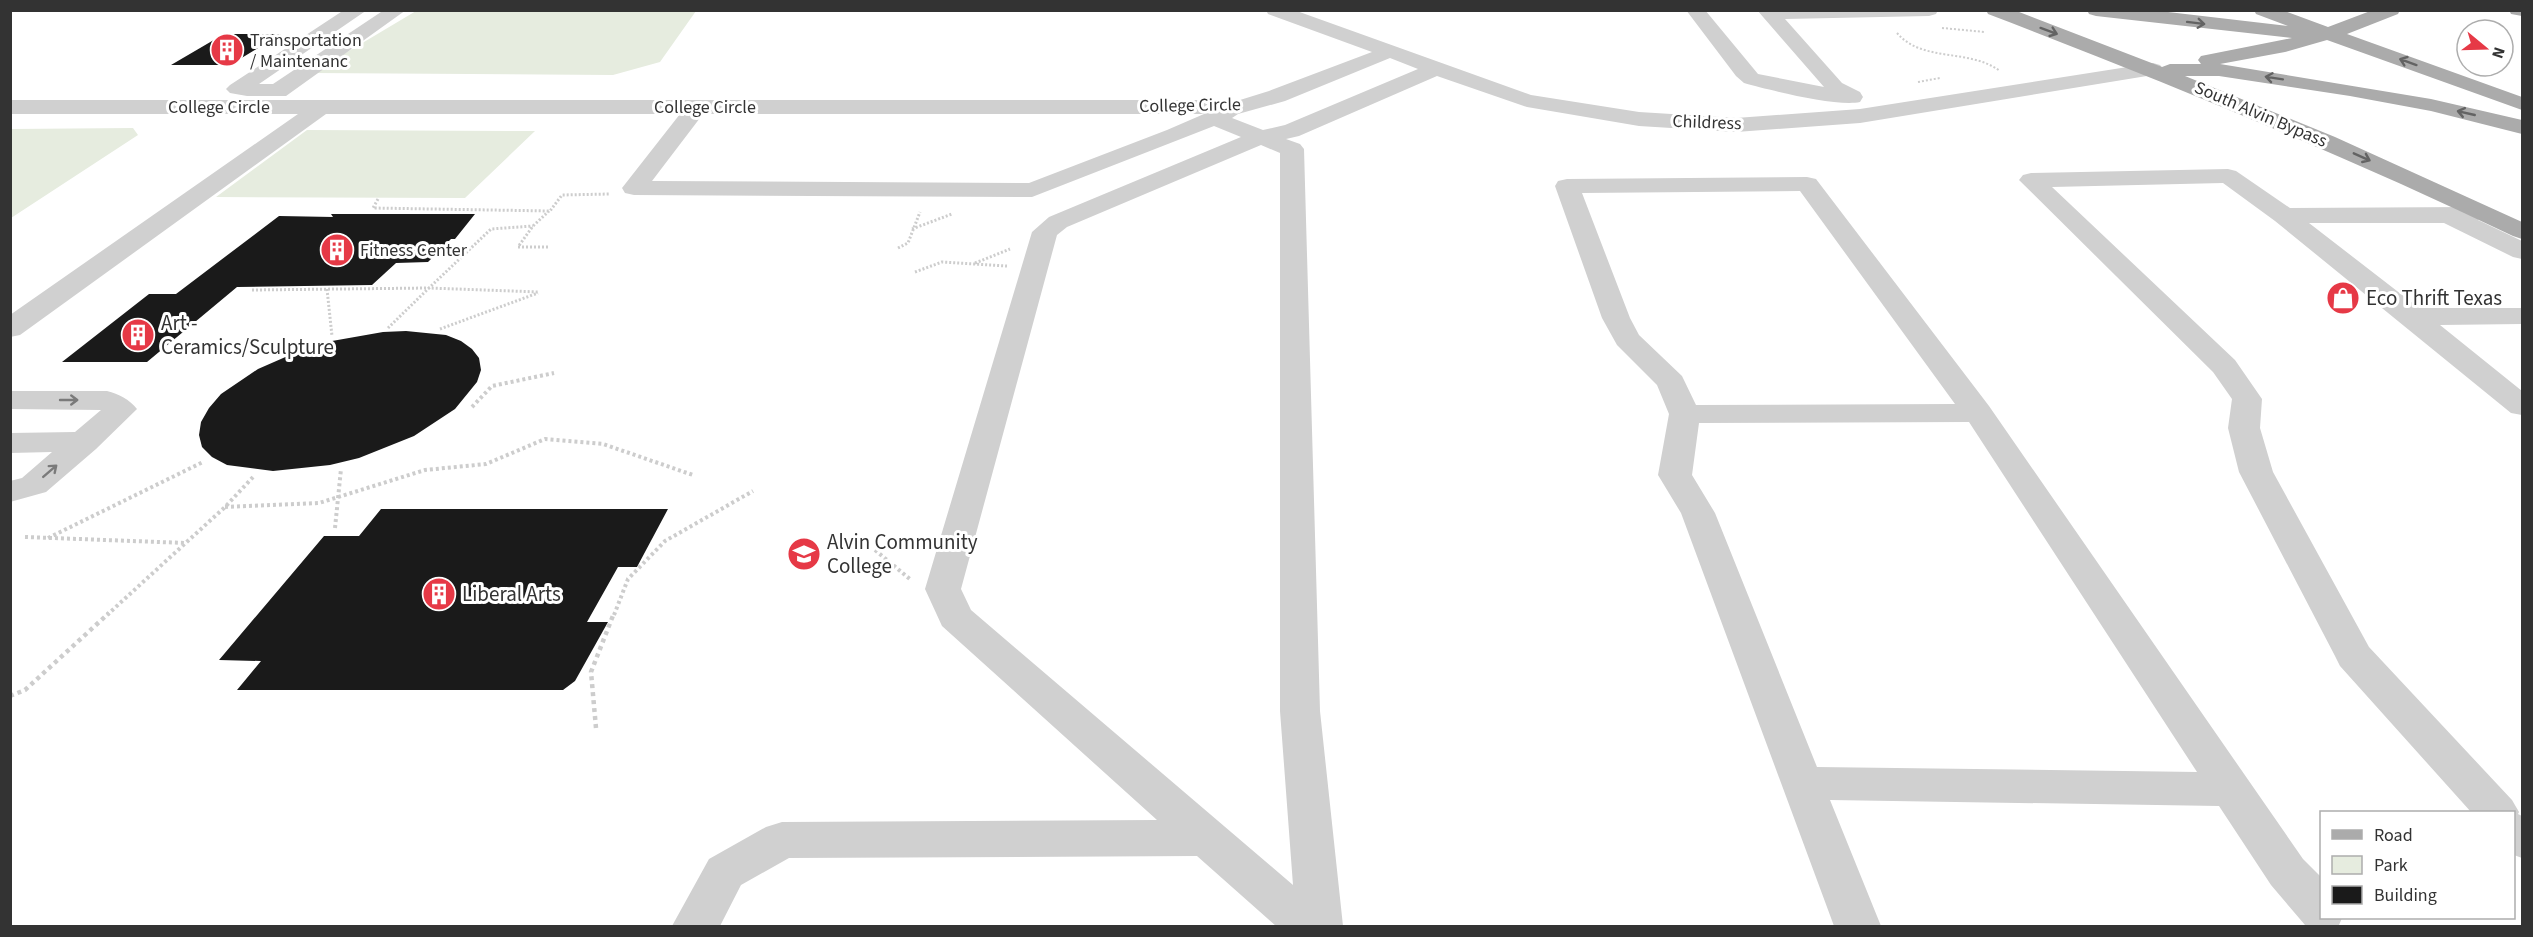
<svg xmlns="http://www.w3.org/2000/svg" width="2533" height="937" font-family="'Source Sans 3',sans-serif">
	<rect width="100%" height="100%" fill="#fff"/>
	<path fill="#e6ecdf" d="M416,11H696L660,62L613,75L312,73Z
		M133,128L138,135L11,218V129Z
		M307,130L535,131L465,198L216,197Z"/>
	<path fill="#1a1a1a" d="M224,34H281L230,65H171Z
		M331,214H475L455,239H451L428,262L396,263L372,285L237,287L147,362H62L149,294H176L279,216L333,217Z
		M406,331L446,335L461,341L472,349L479,358L481,370L477,382L455,409L414,436L359,458L330,465L273,471L227,465L212,457L202,447L199,435L201,422L209,408L221,394L258,369L306,348L332,341L383,332Z
		M381,509H668L637,567H618L587,622H608L575,681L563,690H237L261,661L219,660L324,536H359Z"/>
	<g fill="none" stroke-linecap="round" stroke-linejoin="round">
		<path stroke="#cdcdcd" stroke-width="2" stroke-dasharray="2 2" stroke-linecap="butt" d="M1942,28L1985,32
			M1897,33C1923,63 1969,48 2000,71
			M1918,82L1940,78"/>
		<path stroke="#cdcdcd" stroke-width="3" stroke-dasharray="2 2" stroke-linecap="butt" d="M378,199L373,208L550,211L562,195L610,194
			M912,229L952,214
			M548,247H518L533,226L549,211
			M898,248L908,243L920,212
			M975,263L1010,249
			M915,272L942,262L1007,266
			M327,289L332,336
			M252,290L429,288L491,229L533,226
			M388,328L429,288L539,292
			M440,329L538,293"/>
		<path stroke="#cdcdcd" stroke-width="4" stroke-dasharray="3 3" stroke-linecap="butt" d="M472,407L492,386L554,373
			M225,507L319,503L425,470L486,464L545,439L603,444L693,475
			M335,528L341,469
			M25,537L186,543
			M48,538L203,462
			M875,550L911,580
			M107,615L225,507L254,476
			M614,615L628,579L665,541L753,491"/>
		<path stroke="#cdcdcd" stroke-width="4.5" stroke-dasharray="4 4" stroke-linecap="butt" d="M10,696L25,690L109,613
			M596,728L591,672L614,613"/>
		<path fill="#d0d0d0" fill-rule="evenodd" d="M344,10H367L259,84H273L384,10H406L286,96H247L230,93L226,89L230,85Z
			M1266,10H1294L1531,95L1639,112L1736,118L1860,109L2153,63L2160,65L2163,69L2160,73L2153,75L1860,123L1736,132L1639,126L1527,107L1437,76L1299,136L1286,139L1300,144L1304,149L1320,711L1343,926H1276L1197,856L789,858L741,885L720,926H672L709,859L766,827L782,822L1157,820L942,626L925,589L1032,232L1049,217L1241,137L1214,126L1032,197L634,195L625,193L622,188L680,114H326L20,335L10,337V315L298,114H10V100H1240L1269,91L1372,52L1268,14ZM1390,58L1418,69L1285,125L1263,130L1232,118L1238,114L1285,101ZM703,114H1204L1167,130L1029,183L652,181ZM1261,145L1280,153V711L1293,885L971,610L961,589L1057,235L1067,227Z
			M1686,10H1705L1758,74L1824,87L1757,10H1938L1936,14L1929,16L1785,19L1842,83L1860,92L1863,97L1860,102C1837,107 1769,90 1744,83L1736,76Z
			M2228,169L2236,171L2290,208L2469,207L2478,210L2482,215L2478,220L2522,241V259L2513,257L2444,223H2309L2419,308H2522V324L2440,325L2522,391V415L2511,413L2275,221L2223,183L2052,187L2235,360L2262,399L2260,428L2273,472L2369,647L2512,800L2519,812L2518,814L2522,816V858L2514,855V812H2471L2340,666L2335,656L2239,472L2228,428L2232,399L2213,372L2019,180L2023,175L2031,173Z
			M1807,177L1816,179L1989,406L2303,859L2322,878V918H2342L2339,925H2305L2271,885L2219,806L1830,800L1881,926H1834L1681,513L1658,475L1669,414L1657,385L1617,345L1602,318L1555,186L1558,181L1567,179ZM1800,191L1955,404L1696,405L1682,376L1639,335L1630,318L1582,193ZM1969,422L2197,772L1817,767L1715,513L1692,475L1699,423Z
			M10,391H107C119,394 129,399 137,409L96,449L46,492L10,502V481L22,478L52,452L10,453V433L75,432L101,410L10,409Z"/>
		<path fill="#ababab" fill-rule="evenodd" d="M1986,10H2014L2162,67L2170,64H2201L2198,60L2201,56L2292,38L2096,16L2089,14L2087,10H2151L2288,26L2256,14L2254,10H2282L2328,27L2373,10H2400L2398,14L2347,34L2522,97V110L2327,40L2285,52L2220,64L2431,99L2522,120V134L2431,111L2350,96L2219,76H2185L2335,137L2522,222V239L2513,236C2341,154 2166,82 1988,14Z
			M2509,10H2522V16L2511,14Z"/>
	</g>
	<defs><path id="oneway-shaft" d="M-6 0H5M1.5-3L5.5 0L1.5 3" fill="none" stroke-width="1.6" stroke-linecap="round" stroke-linejoin="round" transform="scale(1.5)"/></defs>
	<g stroke="#636363">
		<use href="#oneway-shaft" transform="translate(2196 23) rotate(7)"/>
		<use href="#oneway-shaft" transform="translate(2049 31) rotate(20)"/>
		<use href="#oneway-shaft" transform="translate(2408 62) rotate(-160)"/>
		<use href="#oneway-shaft" transform="translate(2274 78) rotate(-171)"/>
		<use href="#oneway-shaft" transform="translate(2466 113) rotate(-167)"/>
		<use href="#oneway-shaft" transform="translate(2362 157) rotate(24)"/>
	</g>
	<g stroke="#7a7a7a">
		<use href="#oneway-shaft" transform="translate(69 400)"/>
		<use href="#oneway-shaft" transform="translate(50 471) rotate(-41)"/>
	</g>
	<defs>
		<symbol id="building-disc" viewBox="-11 -11 22 22"><circle r="9.5" fill="#e63946" stroke="#fff"/><path d="M-4-6H4V6H1V3H-1V6H-4ZM-2.5-4.3h1.7v1.8h-1.7ZM.8-4.3h1.7v1.8H.8ZM-2.5-1h1.7V.8h-1.7ZM.8-1h1.7V.8H.8Z" fill="#fff"/></symbol>
		<symbol id="shop-disc" viewBox="-11 -11 22 22"><circle r="9.5" fill="#e63946" stroke="#fff"/><path d="M-5-2.5h2.3a2.7 3.5 0 0 1 5.4 0H5L5.5 6h-11ZM-1.5-2.5h3a1.5 2.3 0 0 0-3 0Z" fill="#fff"/></symbol>
		<symbol id="university-disc" viewBox="-11 -11 22 22"><circle r="9.5" fill="#e63946" stroke="#fff"/><path d="M0-5L7-2L0 1L-7-2ZM-4 1L0 2.5L4 1V4Q0 6-4 4Z" fill="#fff"/></symbol>
	</defs>
	<g fill-rule="evenodd">
		<use href="#building-disc" x="208" y="31" width="38" height="38"/>
		<use href="#building-disc" x="318" y="231" width="38" height="38"/>
		<use href="#shop-disc" x="2324" y="279" width="38" height="38"/>
		<use href="#building-disc" x="119" y="316" width="38" height="38"/>
		<use href="#university-disc" x="785" y="535" width="38" height="38"/>
		<use href="#building-disc" x="420" y="575" width="38" height="38"/>
	</g>
	<g text-anchor="middle" stroke-width="6" stroke-linejoin="round" paint-order="stroke">
		<g font-size="18" fill="#333" stroke="#fff" text-anchor="start">
			<text x="250" y="46">Transportation<tspan x="250" dy="21">/ Maintenanc</tspan></text>
			<text x="360" y="256">Fitness Center</text>
		</g>
		<g font-size="18" fill="#333" stroke="#fff">
			<text transform="translate(1190 105) rotate(-1)" y="6">College Circle</text>
			<text x="219" y="113">College Circle</text>
			<text x="705" y="113">College Circle</text>
			<text transform="translate(2261 114) rotate(23)" y="6">South Alvin Bypass</text>
			<text transform="translate(1707 122) rotate(2)" y="6">Childress</text>
		</g>
		<g font-size="21" fill="#333" stroke="#fff" text-anchor="start">
			<text x="2366" y="305">Eco Thrift Texas</text>
			<text x="161" y="330">Art -<tspan x="161" dy="24">Ceramics/Sculpture</tspan></text>
			<text x="827" y="549">Alvin Community<tspan x="827" dy="24">College</tspan></text>
			<text x="462" y="601">Liberal Arts</text>
		</g>
	</g>
	<rect width="2533" height="937" fill="none" stroke="#333333" stroke-width="24"/>
	<rect x="2320" y="811" width="195" height="108" fill="#ffffff" stroke="#adadad" stroke-width="1.5"/>
	<rect x="2332" y="830" width="30" height="9" fill="#ababab" stroke="#adadad" stroke-width="1.5"/>
	<text x="2374" y="841" font-size="18" fill="#333333">Road</text>
	<rect x="2332" y="856" width="30" height="18" fill="#e6ecdf" stroke="#adadad" stroke-width="1.5"/>
	<text x="2374" y="871" font-size="18" fill="#333333">Park</text>
	<rect x="2332" y="886" width="30" height="18" fill="#1a1a1a" stroke="#adadad" stroke-width="1.5"/>
	<text x="2374" y="901" font-size="18" fill="#333333">Building</text>
	<g transform="translate(2485 48) rotate(109)"><circle r="28" fill="#ffffff" stroke="#adadad" stroke-width="1.5"/>
	<path d="M0-4.5L10 22L0 15L-10 22Z" fill="#e63946"/>
	<text y="-9" font-size="16" font-weight="bold" text-anchor="middle" fill="#333333">N</text>
	</g>
</svg>
